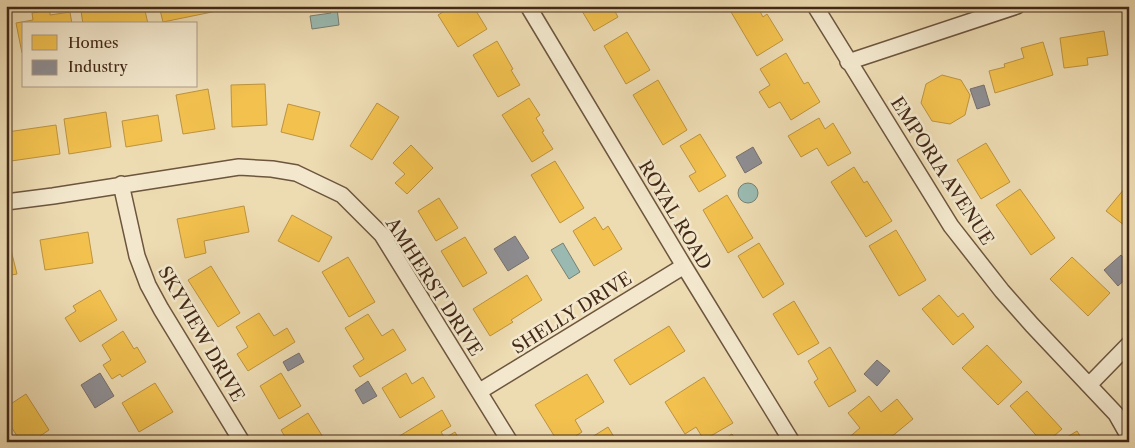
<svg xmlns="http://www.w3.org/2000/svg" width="1135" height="448" font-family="'Libre Caslon Text',serif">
	<rect width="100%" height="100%" fill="#eddbb2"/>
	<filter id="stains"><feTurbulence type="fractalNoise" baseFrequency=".004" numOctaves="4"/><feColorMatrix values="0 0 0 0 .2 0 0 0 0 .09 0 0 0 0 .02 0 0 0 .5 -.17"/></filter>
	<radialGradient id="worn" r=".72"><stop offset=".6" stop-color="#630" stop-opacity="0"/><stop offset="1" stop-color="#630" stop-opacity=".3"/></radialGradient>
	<path fill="#9abab1" stroke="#778073" d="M337,8L339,25L312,29L310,16L331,13L330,9Z
		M738 193a10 10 0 1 1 20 0a10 10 0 1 1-20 0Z
		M563,243L580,272L569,279L551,250Z"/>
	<path fill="#f2c14e" stroke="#bd933e" d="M144,6L148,24H83L81,11L103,6Z
		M159,6H216L217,11L163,22Z
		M234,6H252L234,9Z
		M453,6H473L487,29L458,47L438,15Z
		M579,6H612L618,17L594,31Z
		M741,6H757L763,17L767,14L783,40L757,56L731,12Z
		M50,10V15L70,12L72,24H24V52L22,53L16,23L33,20L32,13Z
		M1126,30H1129V65H1124Z
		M1104,31L1108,55L1087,58L1088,65L1064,68L1060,38Z
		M627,32L650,70L626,84L604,46Z
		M497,41L513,69L511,70L520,85L498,97L473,55Z
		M1043,42L1053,75L995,93L989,71L1005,67L1004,64L1024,58L1021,48Z
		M786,53L804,84L808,82L820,102L791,120L780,102L769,108L759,92L770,85L760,69Z
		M942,75L961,80L970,95L965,115L950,124L932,121L921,103L926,84Z
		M658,80L687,130L663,145L633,95Z
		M265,84L267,125L232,127L231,85Z
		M208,89L215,129L183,134L176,95Z
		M529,98L540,115L536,118L544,131L542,132L553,149L532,162L502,115Z
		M377,103L399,117L372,160L350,146Z
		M288,104L320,112L313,140L281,132Z
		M106,112L111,147L69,154L64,119Z
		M158,115L162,141L126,147L122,121Z
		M819,118L825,129L833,123L851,153L828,166L817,148L801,157L788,136Z
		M56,125L60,154L11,161L7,132Z
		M700,134L726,176L699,192L689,176L696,172L680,146Z
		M986,143L1010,182L981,199L957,160Z
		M411,145L433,168L407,194L395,183L405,174L393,163Z
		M555,161L584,208L560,223L531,175Z
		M854,167L864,183L867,181L892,221L866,237L831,182Z
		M1129,183V229L1106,211Z
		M1020,189L1055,238L1031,255L996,205Z
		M727,195L753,238L728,253L703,210Z
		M439,198L458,228L436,241L418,211Z
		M244,206L249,232L204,241L206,253L185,258L177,219Z
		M292,215L332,237L319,262L278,241Z
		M595,217L603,230L608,226L622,249L594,266L573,231Z
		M896,230L926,280L899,296L869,246Z
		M88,232L93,263L45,270L40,240Z
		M465,237L487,273L463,287L441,251Z
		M759,243L784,284L763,298L738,256Z
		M11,250L17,274L6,276V251Z
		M348,257L375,302L349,317L322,272Z
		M1072,257L1110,293L1088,316L1050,279Z
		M211,266L240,313L218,327L188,280Z
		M527,275L542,300L511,320L513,322L490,336L473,309Z
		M100,290L117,320L80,342L65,318L76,311L73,306Z
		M939,295L958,317L963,313L974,327L953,345L922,309Z
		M794,301L819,343L798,355L773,314Z
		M259,313L274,336L287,328L295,342L248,371L237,354L248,347L236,327Z
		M368,314L382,336L393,329L406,350L360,377L353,366L364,359L345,328Z
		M669,326L685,351L630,385L614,360Z
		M123,331L134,349L137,347L146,362L122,377L120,374L112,379L103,365L111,360L102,345Z
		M987,345L1022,382L998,405L962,368Z
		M830,347L856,391L829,407L814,382L818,379L808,361Z
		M281,373L301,406L279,419L260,386Z
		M406,373L412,384L423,377L435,397L400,418L382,388Z
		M587,374L604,402L575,420L582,432L566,442H558L535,405Z
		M704,377L733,423L704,440L696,427L685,434L665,402Z
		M155,383L173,412L139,432L122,403Z
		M1027,391L1062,429L1047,442H1042L1010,406Z
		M26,394L49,430L31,442H21L6,419V407Z
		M869,396L881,412L897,399L913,419L885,442H847L846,440L860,428L848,413Z
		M442,410L451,426L441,432L445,438L455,432L461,442H394L393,440Z
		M308,413L326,442H288L281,430Z
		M608,427L617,442H584Z
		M1077,431L1084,442H1059Z
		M732,434L737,442H719Z
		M60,437L63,442H51Z"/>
	<path fill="#8d8d92" stroke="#766f6d" d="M984,85L990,105L977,109L970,89Z
		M753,147L762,163L745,173L736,157Z
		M515,236L529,258L508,271L494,249Z
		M1121,255L1129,264V276L1118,286L1104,270Z
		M299,353L304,362L288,371L283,362Z
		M877,360L890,371L877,386L864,374Z
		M100,373L114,396L95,408L81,385Z
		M368,381L377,396L363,404L355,390Z"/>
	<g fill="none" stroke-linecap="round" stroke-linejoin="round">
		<defs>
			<path id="minor" d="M528,6L684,266L792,442
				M815,6L951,226L1002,291L1032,325L1116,414L1129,437
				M848,62L1017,6
				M121,184L137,256L148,285L161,309L242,442
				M6,202L53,196L239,167L272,169L296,173L342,195L382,235L510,442
				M1089,385L1129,344
				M480,391L684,266"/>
		</defs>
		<use href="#minor" stroke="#6d553e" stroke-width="18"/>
		<use href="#minor" stroke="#f3e8cd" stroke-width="15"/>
	</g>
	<g text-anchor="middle" stroke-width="5" stroke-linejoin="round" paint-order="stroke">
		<g font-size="18" fill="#422817" stroke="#f3e8cd">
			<text transform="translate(942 171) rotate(57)" y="6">EMPORIA AVENUE</text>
			<text transform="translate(675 215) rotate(59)" y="6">ROYAL ROAD</text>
			<text transform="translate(434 287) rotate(57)" y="6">AMHERST DRIVE</text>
			<text transform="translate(572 313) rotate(-32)" y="6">SHELLY DRIVE</text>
			<text transform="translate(201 334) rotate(60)" y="6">SKYVIEW DRIVE</text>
		</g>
	</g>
	<rect width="1135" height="448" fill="none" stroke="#eddbb2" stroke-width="25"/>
	<rect x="8" y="8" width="1120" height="433" fill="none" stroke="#422817" stroke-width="2.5"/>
	<rect x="12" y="12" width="1110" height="423" fill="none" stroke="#422817"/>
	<rect x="22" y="22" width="175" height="65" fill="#f3e8cd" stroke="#ac9b84"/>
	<rect x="32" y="35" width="25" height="15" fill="#f2c14e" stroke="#ac9b84"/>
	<text x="68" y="48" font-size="15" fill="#422817">Homes</text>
	<rect x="32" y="60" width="25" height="15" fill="#8d8d92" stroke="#ac9b84"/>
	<text x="68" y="72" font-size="15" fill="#422817">Industry</text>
	<rect width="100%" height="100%" filter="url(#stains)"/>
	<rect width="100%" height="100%" fill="url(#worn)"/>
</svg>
